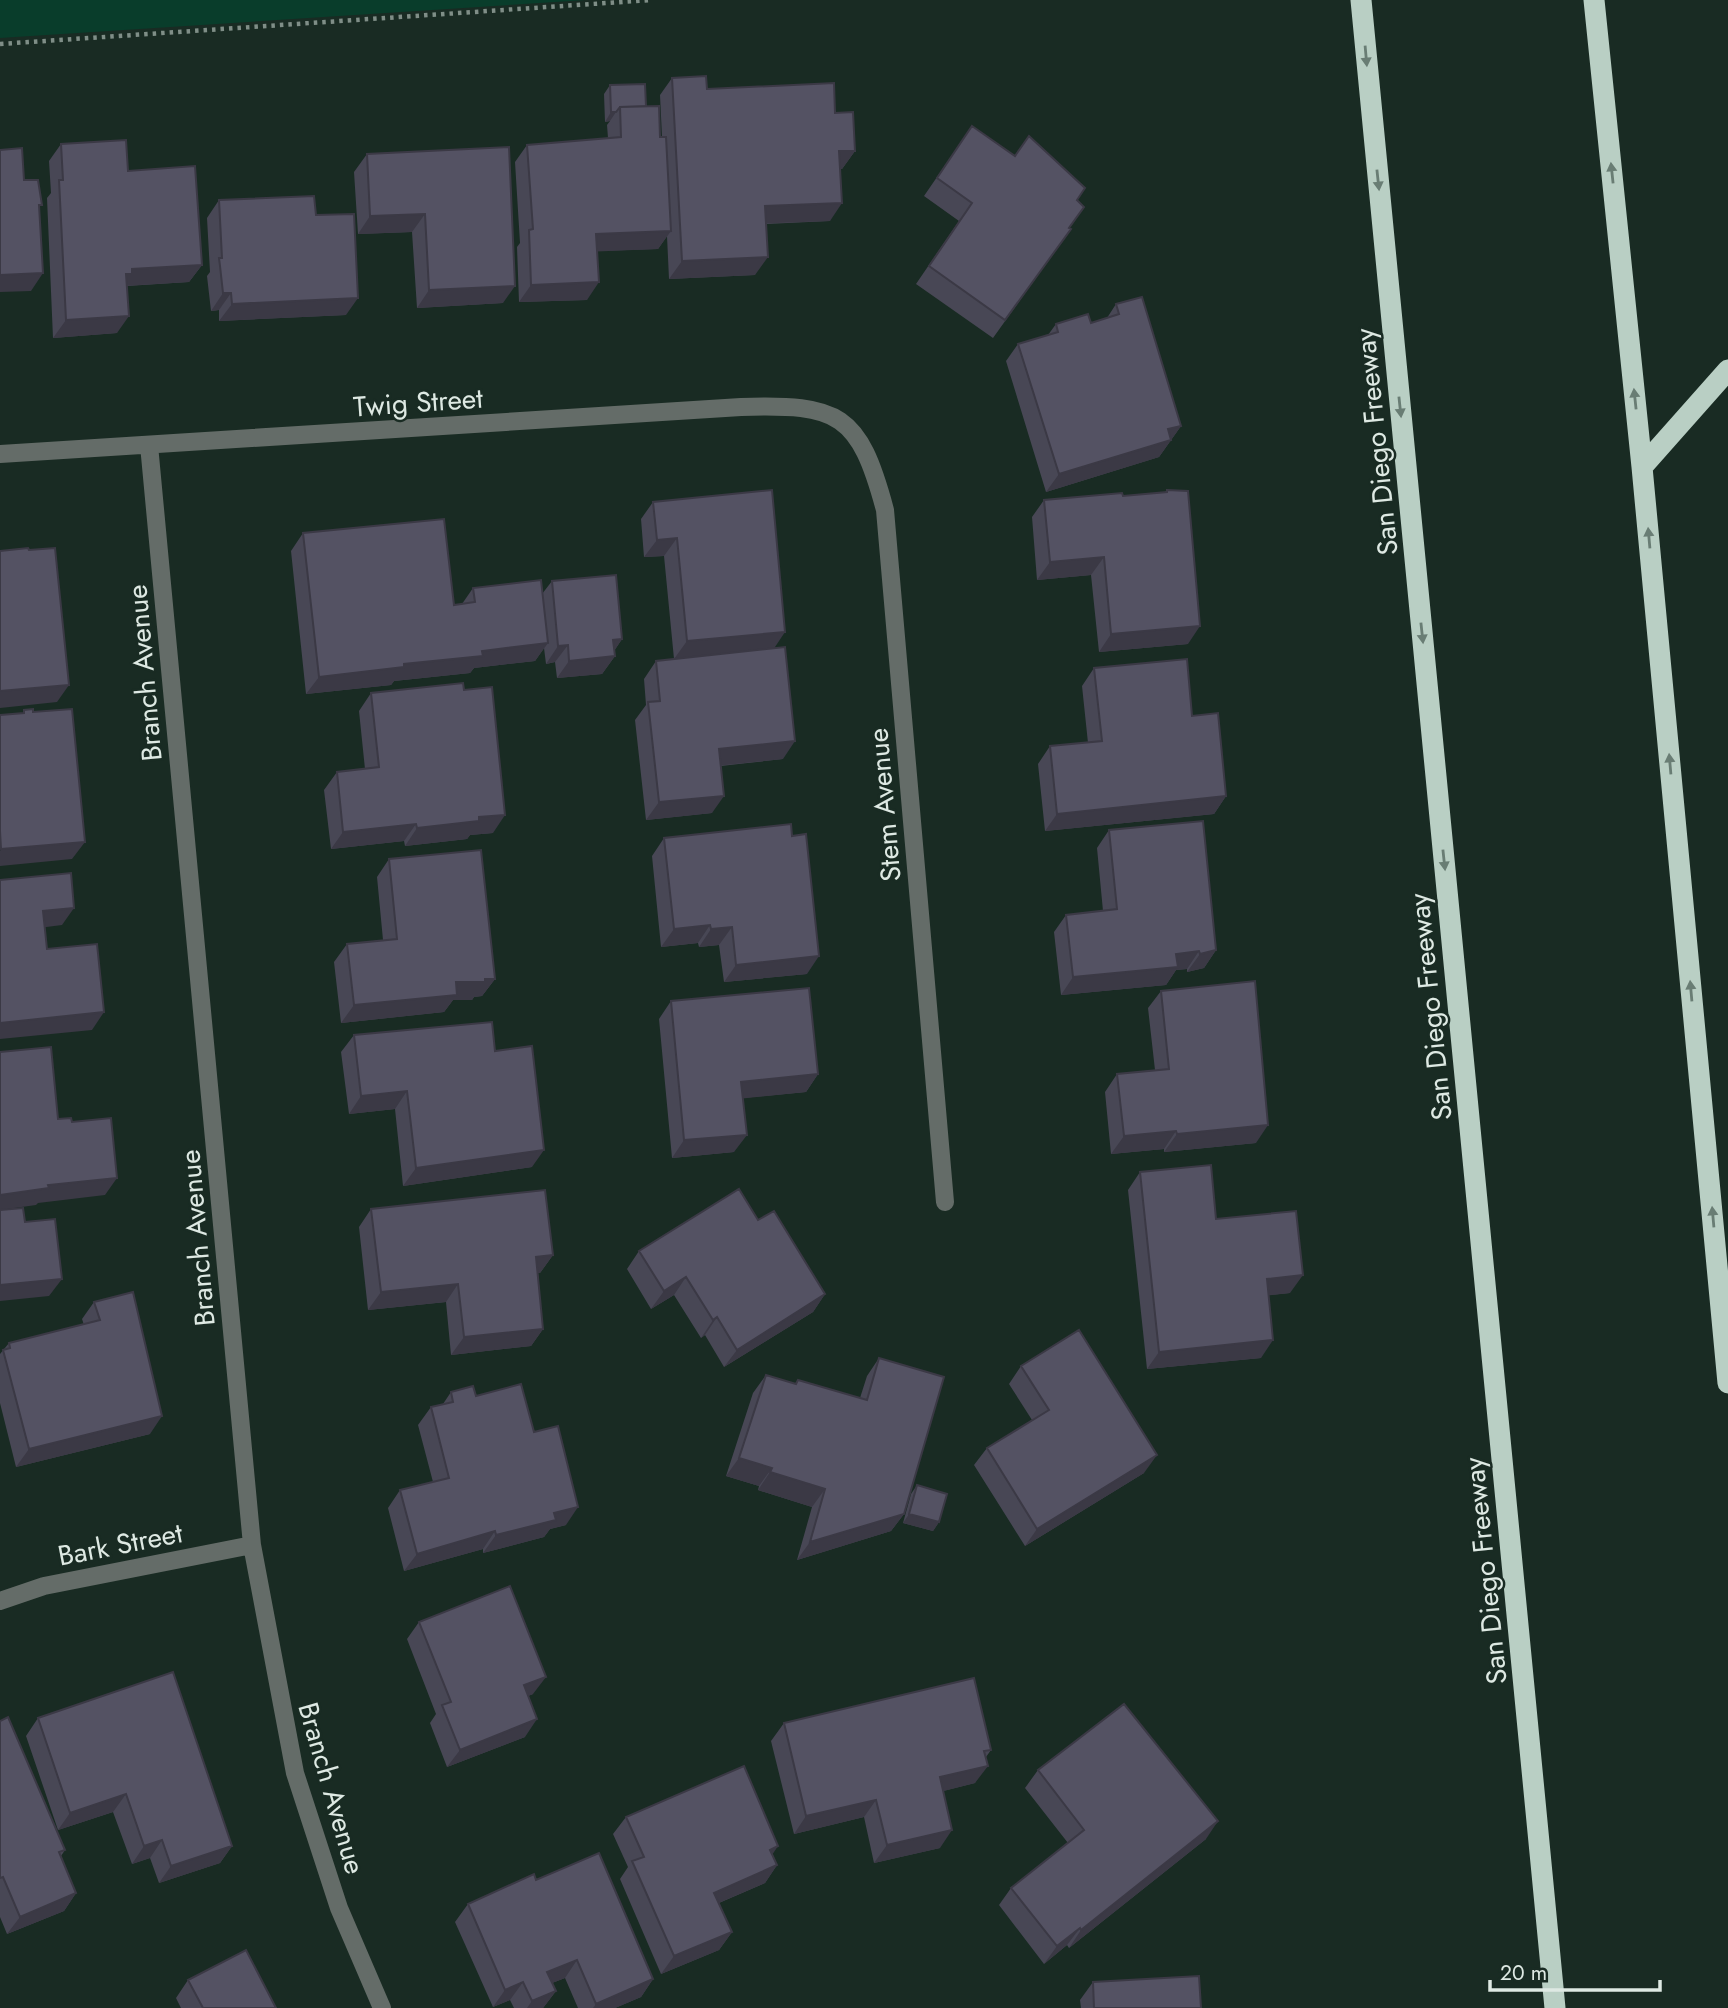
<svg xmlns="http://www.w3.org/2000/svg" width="1728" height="2008" font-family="Jost,sans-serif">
	<rect width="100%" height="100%" fill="#192b23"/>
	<path fill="#093d2b" d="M0,0H586L0,38Z"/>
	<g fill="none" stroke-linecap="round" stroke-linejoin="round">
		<path stroke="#7f8e87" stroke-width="4.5" stroke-dasharray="3.5 5" stroke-linecap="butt" d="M0,44L651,0"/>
		<path stroke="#646c68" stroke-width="18" d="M149,445L252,1545L295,1773L339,1908L382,2008
			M0,454L741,407C839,404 859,413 885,510L945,1202
			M0,1601L44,1586L252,1545"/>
		<path stroke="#b9cfc4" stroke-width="21" d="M1361,0L1555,2008
			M1594,0L1642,467L1728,1383
			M1642,467L1728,370"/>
	</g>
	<path fill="#484755" d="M672,78L707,89L835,113L855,151L842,169H840L830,221L766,224L755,275L669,279L667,236L658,249L597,251L587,300L519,302L517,247L520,243L515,162L527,145L608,138L607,125L610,121L605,122L604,94L610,85L646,106L660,137H662L660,95Z
		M972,126L1077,200L1069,228L1071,229L993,338L916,284L959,221L924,196Z
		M61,144L128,171L202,265L189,282L127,286L117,333L53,338L47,198L51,193L49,161Z
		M509,147L503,303L417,308L412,232L358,234L354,172L367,154Z
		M219,200L316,215L346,315L219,321V310L211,311L207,276L210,272L207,218Z
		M1116,304L1181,426L1159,457L1046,492L1006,361L1018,344L1048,335L1056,324L1091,323L1107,318Z
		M1167,490L1188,644L1099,652L1091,575L1037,580L1032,517L1044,500L1123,496L1165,492Z
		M653,502L774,649L783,759L721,766L712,813L646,820L635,720L646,705L644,679L656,661L674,659L664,556L644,557L641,519Z
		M303,533L454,605L462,604L473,588L542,594L552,581L622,639L614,651L615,656L602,674L557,678L555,662L546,664L544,648L535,661L474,668L470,673L394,681L391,685L306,694L291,551Z
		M1094,668L1192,716L1226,796L1214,814L1045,831L1038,764L1050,746L1088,743L1082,686Z
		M371,693L493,833L470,835L467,839L405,846L404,841L331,849L324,790L337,772L365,769L359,711Z
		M1109,830L1216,950L1204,968L1187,972V969L1176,970L1166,985L1061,995L1054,932L1066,915L1103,911L1097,848Z
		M792,836L807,974L724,982L719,945L699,947L698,943L661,947L652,856L664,838Z
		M389,859L495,979L482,996L474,997L472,1000H453L444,1012L341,1023L334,962L347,944L383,940L377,877Z
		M1161,991L1256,1143L1164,1152V1149L1111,1154L1105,1092L1117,1074L1155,1070L1148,1008Z
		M671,1001L818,1074L806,1092L742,1098L734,1152L672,1158L659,1019Z
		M354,1035L495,1051L532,1167L403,1186L395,1109L349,1114L341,1052Z
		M1140,1172L1216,1219L1290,1293L1269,1295L1261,1358L1147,1369L1128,1190Z
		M371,1209L553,1255L540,1273H538L543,1329L531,1346L451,1355L446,1302L368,1310L359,1227Z
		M758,1220L825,1294L813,1312L724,1367L705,1335L701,1338L674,1295L651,1309L627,1269L639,1251Z
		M94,1302L150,1434L16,1467L0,1403V1354L9,1343L84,1325L82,1319Z
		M879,1358L904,1514L891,1531L797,1560L812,1507L758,1490L759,1486L726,1476L753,1393L766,1375L796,1384L798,1380L860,1398L867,1376Z
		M1021,1366L1144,1473L1025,1546L974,1465L987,1448L1032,1420L1009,1384Z
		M451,1392L476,1396L534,1432L566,1525L550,1529L544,1537L483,1553V1549L404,1571L388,1508L400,1490L433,1482L418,1425L431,1407L443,1404Z
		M917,1485L939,1522L933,1531L903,1523L911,1494Z
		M419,1622L533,1694L528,1696L525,1737L447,1767L430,1723L436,1714L407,1639Z
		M38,1718L232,1846L220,1863L159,1883L150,1858L132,1864L113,1812L58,1830L26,1736Z
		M0,1721L65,1850L61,1856L76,1893L64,1911L7,1934L0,1917Z
		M784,1723L991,1750L986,1757L975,1783L943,1791L940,1848L874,1863L864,1817L794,1834L771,1741Z
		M1038,1770L1206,1839L1069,1948L1067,1945L1044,1964L999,1905L1011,1888L1068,1843L1025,1788Z
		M626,1817L772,1855L777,1865L765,1883L719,1903L732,1932L719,1950L661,1974L620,1879L628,1867L613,1834Z
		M536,1880L653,1979L641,1997L615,2008H578L565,1978L552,1983L556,1991L543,2008H514L510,2000L493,2007L455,1922L468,1904Z
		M188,1980L276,2008H181L176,1998Z
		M1093,1982L1201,2008H1081L1080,2000Z"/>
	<path fill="#3b3945" d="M611,112H616L610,121L605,122Z
		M839,151H855L842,169H827Z
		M842,203L830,221L752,224L765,206Z
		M425,214L412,232L358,234L370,216Z
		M671,231L658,249L584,252L596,234Z
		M768,257L755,275L669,279L682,261Z
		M202,265L189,282L123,286L126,274L132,269Z
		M43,273L31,291L0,292V275Z
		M599,282L587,300L519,302L531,285Z
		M515,286L503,303L417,308L429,290Z
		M223,293H231L219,310L211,311Z
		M358,298L346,315L219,321L232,304Z
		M129,316L117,333L53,338L66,320Z
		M1181,426L1159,457L1046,492L1059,474L1168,429Z
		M677,538L664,556L644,557L657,540Z
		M1104,557L1091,575L1037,580L1050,562Z
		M1200,626L1188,644L1099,652L1111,634Z
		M785,632L773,650L674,659L687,641Z
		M622,639L610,657L615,656L602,674L557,678L569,661L613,640Z
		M548,643L535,661L474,668L470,673L394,681L391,685L306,694L319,677L482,651Z
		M568,645L555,662L546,664L558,646Z
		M69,685L57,702L0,708V691Z
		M795,741L783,759L706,767L719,749Z
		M724,796L712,813L646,820L659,802Z
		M1226,796L1214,814L1045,831L1057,814Z
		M505,815L493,833L470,835L467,839L405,846L417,828L479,817Z
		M416,824L404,841L331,849L343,832Z
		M85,842L72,859L0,866V851L1,849Z
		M74,908L62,925L31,929L43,911Z
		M710,925L698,943L661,947L674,929Z
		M732,927L719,945L699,947L711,929Z
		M1216,950L1204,968L1187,972L1200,954Z
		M1199,951L1187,969L1176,970L1166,985L1061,995L1073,977L1176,954Z
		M819,956L807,974L724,982L736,965Z
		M495,979L482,996L474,997L472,1000H453L444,1012L341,1023L354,1005L456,982Z
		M104,1012L92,1030L0,1039V1023Z
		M818,1074L806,1092L728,1100L741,1082Z
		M407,1091L395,1109L349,1114L361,1096Z
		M1268,1125L1256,1143L1164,1152L1177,1134Z
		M1176,1131L1164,1149L1111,1154L1124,1136Z
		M747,1135L734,1152L672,1158L684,1140Z
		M544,1150L532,1167L403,1186L416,1168Z
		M117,1178L105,1195L38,1203L36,1205L0,1210V1195L48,1185Z
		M553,1255L540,1273L524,1275L536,1257Z
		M1303,1275L1290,1293L1255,1297L1267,1279Z
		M686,1277L674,1295L651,1309L664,1291Z
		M62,1279L49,1296L0,1301V1285Z
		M458,1284L446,1302L368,1310L381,1292Z
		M825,1294L813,1312L724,1367L737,1350Z
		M717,1317L705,1335L701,1338L713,1320Z
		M543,1329L531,1346L451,1355L464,1337Z
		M1273,1340L1261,1358L1147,1369L1159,1352Z
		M162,1416L150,1434L16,1467L29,1449Z
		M1157,1455L1144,1473L1025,1546L1037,1529Z
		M739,1458L772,1468L759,1486L726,1476Z
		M770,1472L825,1489L812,1507L758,1490Z
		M578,1507L566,1525L550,1529L544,1537L483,1553L496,1535L554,1513Z
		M904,1514L891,1531L797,1560L810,1542Z
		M909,1514L939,1522L933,1531L903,1523Z
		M495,1531L483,1549L404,1571L417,1554Z
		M546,1677L533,1694L511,1703L524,1685Z
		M537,1719L525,1737L447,1767L460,1750Z
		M988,1766L975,1783L928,1795L940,1777Z
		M126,1794L113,1812L58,1830L70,1813Z
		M876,1800L864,1817L794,1834L806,1816Z
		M1218,1821L1206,1839L1069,1948L1081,1930Z
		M952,1830L940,1848L874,1863L887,1845Z
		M162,1840L150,1858L132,1864L144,1846Z
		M232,1846L220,1863L159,1883L171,1866Z
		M778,1846L766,1864L770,1850Z
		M777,1865L765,1883L702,1910L714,1893Z
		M76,1893L64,1911L7,1934L20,1917Z
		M1080,1928L1067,1945L1044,1964L1057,1946Z
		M732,1932L719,1950L661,1974L674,1956Z
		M577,1960L565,1978L534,1990L547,1972Z
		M653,1979L641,1997L615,2008H593L596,2004Z
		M523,1982L510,2000L493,2007L505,1990Z
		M556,1991L543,2008H527L532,2001Z"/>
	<path fill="#545263" stroke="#3b3945" stroke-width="2" d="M706,76L707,89L834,83L835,113L853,112L855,151H839L842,203L765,206L768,257L682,261L672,78Z
		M645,84L646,106L620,107L616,112H611L610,85Z
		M659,106L660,137H666L671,231L596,234L599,282L531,285L529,230L533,229L527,145L621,137L620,107Z
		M972,126L1015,156L1029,136L1085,188L1077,200L1084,207L1069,228L1071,229L1005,320L929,266L972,203L937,178Z
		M126,140L128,171L195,166L202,265L132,269V274H126L129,316L66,320L59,180H63L61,144Z
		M509,147L515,286L429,290L425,214L370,216L367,154Z
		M22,148L24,180H38L42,205H39L43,273L0,275V150Z
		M314,196L316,215L354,214L358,298L232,304L231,293H223L220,266L219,258H222L219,200Z
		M1142,297L1181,426L1168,429L1171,440L1059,474L1018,344L1058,332L1056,324L1088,314L1091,323L1119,314L1116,304Z
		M772,490L785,632L687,641L677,538L657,540L653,502Z
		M1167,490L1188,491L1200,626L1111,634L1104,557L1050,562L1044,500L1122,493L1123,496L1167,492Z
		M444,519L454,605L475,602L473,588L541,580L548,643L482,651L483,656L404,664V667L319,677L303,533Z
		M28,548L29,550L55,548L69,685L0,691V551Z
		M616,575L622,639L613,640L615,656L569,661L568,645L558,646L552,581Z
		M785,647L795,741L719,749L724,796L659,802L648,702L660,701L656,661Z
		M1187,659L1192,716L1218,713L1226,796L1057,814L1050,746L1102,741L1094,668Z
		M463,683L464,690L492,687L505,815L479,817V821L417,828L416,824L343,832L337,772L379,767L371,693Z
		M33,709V712L72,709L85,842L1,849L0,831V715L24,713V710Z
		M1203,821L1216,950L1200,954L1199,951L1176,954L1178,967L1073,977L1066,915L1117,909L1109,830Z
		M791,824L792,836L806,834L819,956L736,965L732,927L711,929L710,925L674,929L664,838Z
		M481,850L495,979H485V982H456L457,995L354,1005L347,944L397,939L389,859Z
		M71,873L74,908L43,911L47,949L97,944L104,1012L0,1023V880Z
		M1255,981L1268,1125L1177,1134L1176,1131L1124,1136L1117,1074L1169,1069L1161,991Z
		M809,988L818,1074L741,1082L747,1135L684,1140L671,1001Z
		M492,1022L495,1051L532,1046L544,1150L416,1168L407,1091L361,1096L354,1035Z
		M51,1047L58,1119L71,1118L72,1122L111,1118L117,1178L48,1185L49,1188L0,1195V1052Z
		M1211,1165L1216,1219L1296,1211L1303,1275L1267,1279L1273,1340L1159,1352L1140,1172Z
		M739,1189L758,1220L774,1211L825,1294L737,1350L717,1317L713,1320L686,1277L664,1291L639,1251Z
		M545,1190L553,1255L536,1257L543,1329L464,1337L458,1284L381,1292L371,1209Z
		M23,1208L25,1222L55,1219L62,1279L0,1285V1210Z
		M133,1292L162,1416L29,1449L3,1350L10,1348L9,1343L100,1320L94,1302Z
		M1079,1330L1157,1455L1037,1529L987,1448L1049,1410L1021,1366Z
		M879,1358L944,1377L904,1514L810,1542L825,1489L770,1472L772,1468L739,1458L766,1375L796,1384L798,1380L867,1400Z
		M521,1384L534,1432L558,1426L578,1507L554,1513L556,1520L496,1535L495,1531L417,1554L400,1490L449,1478L431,1407L453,1402L451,1392L473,1386L476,1396Z
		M917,1485L947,1494L939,1522L909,1514Z
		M510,1586L546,1677L524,1685L537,1719L460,1750L442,1705L451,1702L419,1622Z
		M173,1672L232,1846L171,1866L162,1840L144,1846L126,1794L70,1813L38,1718Z
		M974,1678L991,1750L984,1751L988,1766L940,1777L952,1830L887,1845L876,1800L806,1816L784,1723Z
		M1124,1704L1218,1821L1081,1930L1080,1928L1057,1946L1011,1888L1084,1830L1038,1770Z
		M8,1717L65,1850L59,1852L76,1893L20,1917L3,1877L0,1878V1721Z
		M744,1766L778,1846L770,1850L777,1865L714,1893L732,1932L674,1956L632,1861L644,1857L626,1817Z
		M599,1853L653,1979L596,2004L577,1960L547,1972L556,1991L532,2001L523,1982L505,1990L468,1904L534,1874L536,1880Z
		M246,1950L276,2008H203L188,1980Z
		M1199,1976L1201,2008H1094L1093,1982Z"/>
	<defs><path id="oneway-solid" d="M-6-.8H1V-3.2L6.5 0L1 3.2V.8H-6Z" transform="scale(1.75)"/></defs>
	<g fill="#697d74">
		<use href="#oneway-solid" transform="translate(1366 56) rotate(85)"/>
		<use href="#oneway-solid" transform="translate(1612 173) rotate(-96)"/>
		<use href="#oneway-solid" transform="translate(1378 180) rotate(84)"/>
		<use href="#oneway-solid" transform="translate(1635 399) rotate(-96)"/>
		<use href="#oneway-solid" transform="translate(1400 407) rotate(84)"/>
		<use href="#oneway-solid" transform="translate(1649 538) rotate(-95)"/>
		<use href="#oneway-solid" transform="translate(1422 633) rotate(84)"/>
		<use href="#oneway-solid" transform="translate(1670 764) rotate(-95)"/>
		<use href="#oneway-solid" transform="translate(1444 860) rotate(84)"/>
		<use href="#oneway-solid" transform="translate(1691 991) rotate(-95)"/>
		<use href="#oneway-solid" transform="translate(1713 1217) rotate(-95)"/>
	</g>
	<g text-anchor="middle" stroke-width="5" stroke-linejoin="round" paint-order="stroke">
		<g font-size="28" fill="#dee9e3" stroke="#192b23">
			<text transform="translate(418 402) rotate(-4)" y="10">Twig Street</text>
			<text transform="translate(1376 442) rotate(-96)" y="10">San Diego Freeway</text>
			<text transform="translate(144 673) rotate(-95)" y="10">Branch Avenue</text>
			<text transform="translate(884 805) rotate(-95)" y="10">Stem Avenue</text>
			<text transform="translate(1430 1007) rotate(-96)" y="10">San Diego Freeway</text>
			<text transform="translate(197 1238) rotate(-95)" y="10">Branch Avenue</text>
			<text transform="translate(120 1544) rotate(-11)" y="10">Bark Street</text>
			<text transform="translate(1485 1571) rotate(-96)" y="10">San Diego Freeway</text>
			<text transform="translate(332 1788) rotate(74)" y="10">Branch Avenue</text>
		</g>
	</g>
	<path d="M1490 1980v10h170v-10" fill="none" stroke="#dee9e3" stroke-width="3.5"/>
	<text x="1500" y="1980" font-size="21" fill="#dee9e3" stroke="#192b23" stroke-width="5" paint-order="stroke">20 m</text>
</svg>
